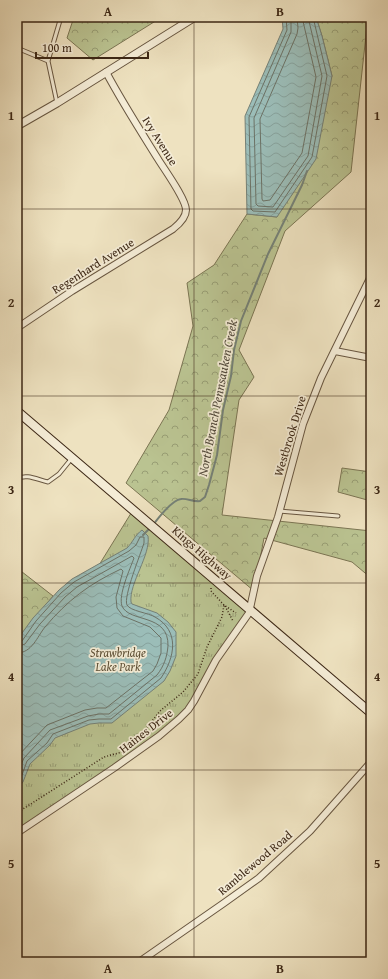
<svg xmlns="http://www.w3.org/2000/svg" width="388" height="979" font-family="'Gentium Book Plus',serif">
	<defs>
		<pattern id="forest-crowns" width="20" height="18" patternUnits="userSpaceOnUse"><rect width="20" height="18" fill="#bac391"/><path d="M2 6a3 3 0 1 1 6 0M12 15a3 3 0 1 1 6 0" fill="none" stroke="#989e75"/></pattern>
		<pattern id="park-tufts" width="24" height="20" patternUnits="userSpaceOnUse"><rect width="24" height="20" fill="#bac391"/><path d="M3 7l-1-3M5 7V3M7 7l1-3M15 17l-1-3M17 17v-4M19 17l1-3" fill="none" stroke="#989e75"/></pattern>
		<pattern id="water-waves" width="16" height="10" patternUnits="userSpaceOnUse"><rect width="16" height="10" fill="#9bbdb8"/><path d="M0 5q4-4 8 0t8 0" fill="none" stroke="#86a29d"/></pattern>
	</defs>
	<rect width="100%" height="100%" fill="#eee2c0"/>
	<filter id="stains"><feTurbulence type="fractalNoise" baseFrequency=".005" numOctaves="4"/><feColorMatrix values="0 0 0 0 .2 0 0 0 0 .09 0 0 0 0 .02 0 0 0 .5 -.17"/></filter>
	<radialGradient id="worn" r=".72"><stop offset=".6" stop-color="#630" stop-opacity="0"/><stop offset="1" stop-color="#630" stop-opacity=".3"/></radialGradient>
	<path fill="url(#forest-crowns)" stroke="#7b7553" d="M74,17H162L93,60L67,38Z
		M316,17H368L351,172L285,231L239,350L254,377L239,400L222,515L371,531V578L352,562L264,538L254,591L126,483L169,410L193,326L187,283L214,265L247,214L277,217L332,76L322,36Z
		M342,468L371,472V501L338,492Z
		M17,568L53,596L17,642Z"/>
	<path fill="url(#park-tufts)" stroke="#7b7553" d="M133,510L249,613L179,719L17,834V643L91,578Z"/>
	<path fill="url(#water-waves)" stroke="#758177" d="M282,17H316L322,36L332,76L316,159L277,217L247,214L245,116L283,29Z
		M142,530L148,536C151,555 129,583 131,602L132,604L157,613L168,622L176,632V656L170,671L164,681L112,723H99L90,724L55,738L50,745L30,764L23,782L17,789V640L33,618L59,590L72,579L127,548C133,542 135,535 142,530Z"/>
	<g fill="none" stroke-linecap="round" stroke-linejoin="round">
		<path stroke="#6c7266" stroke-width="1" d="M286,17L287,30L249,117L251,209L253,211L275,212L312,157L327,76L313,17
			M291,17V32L254,118L256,204L258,206L273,207L308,156L322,76L308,17
			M297,17L298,28L297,34L260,119L262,199L263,201L270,200L302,153L316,77L302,17
			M17,642L22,641L36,621L61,593L74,582L129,551L136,545L140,537H144V543C141,553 123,597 127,605C130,611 149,613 155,617C180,631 175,657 161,678L111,719H99L89,720L53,734L47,743L27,761L22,775L17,783
			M17,647L25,644L40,624L65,597L77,587L132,556L134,558C130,569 118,595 122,606C129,623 169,613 168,646C167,657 164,666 157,675L109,714H99L88,716L50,730L24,758L17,774
			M17,653C32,653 37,637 45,627C68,600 89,584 121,569L123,571L116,597L117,608L123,616L150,627L161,638V653L157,664L153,671L106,708H97L85,710L47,725L17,757"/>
		<path stroke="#758177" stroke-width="2" d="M153,525C159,517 172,500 181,499C187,498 193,502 200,501L205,497L209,485L217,455L223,410L231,376L234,350L241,321L268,254L302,185L307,171
			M143,535L150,528"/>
		<defs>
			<path id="service" d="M17,48L48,61
				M57,103L48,61L61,17
				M17,479C26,473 38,480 48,482L59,474L72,458
				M279,511L338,516"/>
			<path id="minor" d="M17,328L72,291L173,229C178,225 186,217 186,210C186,199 164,169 158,159C140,130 122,102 106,72
				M335,351L371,358
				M17,833L114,768L159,736L179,719L188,710L194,701L216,660L249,613L257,576L278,517L303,424L321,378L371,276
				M139,962L224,903L259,878L310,831L371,762"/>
			<path id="tertiary" d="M17,126L57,103L195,17"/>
			<path id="secondary" d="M17,411L371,713"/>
		</defs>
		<use href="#service" stroke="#685640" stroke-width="5"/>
		<use href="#minor" stroke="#685640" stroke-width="8"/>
		<use href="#tertiary" stroke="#685640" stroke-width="9"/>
		<use href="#secondary" stroke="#3c2715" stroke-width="10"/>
		<path stroke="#3c2715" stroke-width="1.5" stroke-dasharray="1 2" stroke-linecap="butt" d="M211,588V591L224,605L236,613
			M225,606L233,621
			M17,815L23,809L104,757L122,752L133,745L160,711L183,692L198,674L207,647L222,617L224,605"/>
		<use href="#service" stroke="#f4ecd6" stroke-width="3"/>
		<use href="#minor" stroke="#f4ecd6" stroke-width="6"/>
		<use href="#tertiary" stroke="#f4ecd6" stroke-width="7"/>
		<use href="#secondary" stroke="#f4ecd6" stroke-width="8"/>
	</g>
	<path fill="none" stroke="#3c2715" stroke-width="1" stroke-opacity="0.55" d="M194,17V962M17,209H371M17,396H371M17,583H371M17,770H371"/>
	<g text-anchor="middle" stroke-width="3.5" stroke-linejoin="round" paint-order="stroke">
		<g font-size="12" fill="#3c2715" stroke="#f4ecd6">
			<text transform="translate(160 141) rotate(58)" y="4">Ivy Avenue</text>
			<text transform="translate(93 266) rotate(-32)" y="4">Regenhard Avenue</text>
			<text transform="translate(290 436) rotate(-73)" y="4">Westbrook Drive</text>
			<text transform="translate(202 553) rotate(41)" y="4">Kings Highway</text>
			<text transform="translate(146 731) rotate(-38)" y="4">Haines Drive</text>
			<text transform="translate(255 863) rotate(-40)" y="4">Ramblewood Road</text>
		</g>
		<g font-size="12" font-style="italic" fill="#5c4e34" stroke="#f4ecd6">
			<text x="118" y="657">Strawbridge<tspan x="118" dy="14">Lake Park</tspan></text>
		</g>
		<g font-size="13" font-style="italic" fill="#544c3e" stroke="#f4ecd6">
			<text transform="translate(217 398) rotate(-79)" y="5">North Branch Pennsauken Creek</text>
		</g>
	</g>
	<rect width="388" height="979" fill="none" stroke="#eee2c0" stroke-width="44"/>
	<path d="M36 52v6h112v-6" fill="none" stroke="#3c2715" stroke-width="2"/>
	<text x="42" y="52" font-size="12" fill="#3c2715" stroke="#f4ecd6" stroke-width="3" paint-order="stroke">100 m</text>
	<rect x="22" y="22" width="344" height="935" fill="none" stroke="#3c2715" stroke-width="1.5"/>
	<g font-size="13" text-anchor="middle" font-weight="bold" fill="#3c2715">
		<text x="108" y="16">A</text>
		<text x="280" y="16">B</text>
		<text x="11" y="120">1</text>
		<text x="377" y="120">1</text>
		<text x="11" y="307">2</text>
		<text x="377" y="307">2</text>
		<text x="11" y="494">3</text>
		<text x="377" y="494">3</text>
		<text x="11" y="681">4</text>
		<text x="377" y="681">4</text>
		<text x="11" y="868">5</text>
		<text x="377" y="868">5</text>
		<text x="108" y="973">A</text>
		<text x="280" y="973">B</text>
	</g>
	<rect width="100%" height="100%" filter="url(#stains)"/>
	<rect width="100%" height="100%" fill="url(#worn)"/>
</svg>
